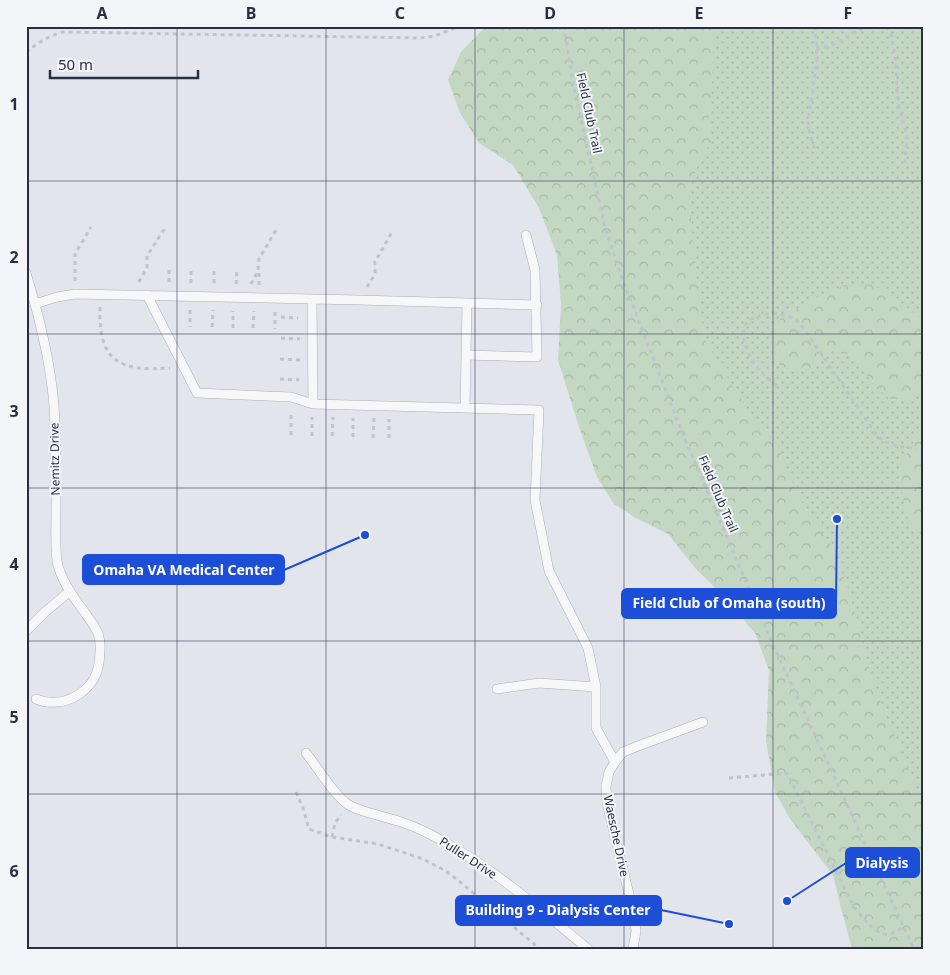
<svg xmlns="http://www.w3.org/2000/svg" width="950" height="975" font-family="'Noto Sans',sans-serif">
	<defs>
		<pattern id="grass-dots" width="8" height="8" patternUnits="userSpaceOnUse" patternTransform="scale(1.25)"><rect width="8" height="8" fill="#c4d7c3"/><path d="M2 2h.1M6 6h.1" fill="none" stroke="#a8b9a9" stroke-width="1.8" stroke-linecap="round"/></pattern>
		<pattern id="forest-crowns" width="20" height="18" patternUnits="userSpaceOnUse" patternTransform="scale(1.25)"><rect width="20" height="18" fill="#c4d7c3"/><path d="M2 6a3 3 0 1 1 6 0M12 15a3 3 0 1 1 6 0" fill="none" stroke="#a8b9a9"/></pattern>
	</defs>
	<rect width="100%" height="100%" fill="#e3e5ed"/>
	<path fill="url(#grass-dots)" d="M600,26H924V864L677,379Z"/>
	<path fill="url(#forest-crowns)" d="M486,26H715L714,32L712,84L708,121L712,140L698,164L689,190L696,279L705,340L734,389L752,415L777,444L798,495L835,553L849,591L874,685L924,809V949H852L842,912L833,875L790,819L775,792L766,741L769,671L756,635L730,602L696,569L668,534L636,518L614,504L597,477L579,427L558,360L561,304L557,255L539,208L513,165L479,143L460,113L448,80L461,52Z
		M869,283C890,293 906,306 924,322V394L912,399H889L870,381L859,362L845,353L832,351L816,366L798,372L780,366L773,353L772,336L779,320L813,299L845,285Z
		M924,434V538L907,517L902,492L900,465L918,435Z"/>
	<g fill="none" stroke-linecap="round" stroke-linejoin="round">
		<defs>
			<path id="lane" d="M26,273C41,322 54,374 55,425C56,454 56,483 56,512C56,529 55,545 57,561C61,582 76,600 88,617C92,623 98,630 99,637C101,644 100,655 99,663C95,692 63,710 36,699
				M147,295L197,393L291,397L313,404L539,410L535,500L549,571L588,648L596,687
				M312,299L313,404
				M467,303L537,305
				M35,304L57,297L75,294L359,300L467,303L465,408
				M466,355L537,357L535,270L526,235
				M26,631L45,612L70,591
				M497,689L539,683L596,687V728L615,762
				M306,753C319,769 330,790 346,803C357,812 389,817 404,823C419,828 434,836 448,844C499,873 543,912 588,949
				M633,949L636,931L634,915L607,803L606,786L609,772L615,762L623,752L638,746L703,722"/>
		</defs>
		<use href="#lane" stroke="#abaebb" stroke-width="10"/>
		<path stroke="#c1c3cb" stroke-width="3" stroke-dasharray="4 4" stroke-linecap="butt" d="M564,26L574,88L593,173L605,227L620,273L682,432L770,638L914,949
			M815,26L817,61L808,121L810,135L815,150
			M887,26L891,35L896,64L897,92L899,106L907,136L905,163
			M816,49C838,45 848,35 867,26
			M26,52C38,43 49,35 64,32L420,38L435,36L459,26
			M75,281V254L91,227
			M139,282L147,268V256L165,228
			M169,282V268
			M191,283V269
			M214,283V269
			M236,284L237,270
			M251,284L258,271L259,259L276,230
			M259,285V271
			M367,287L375,274V262L392,232
			M100,307C98,361 119,372 170,368
			M190,310V327
			M275,312V329
			M281,317L298,318
			M212,327L213,310
			M233,328V311
			M253,328L254,311
			M281,338L300,339
			M280,359L300,360
			M280,379L299,380
			M777,386C772,382 767,378 762,373C753,364 737,337 746,324C749,318 757,317 763,315C776,311 789,315 800,323L878,437C890,446 903,447 917,449
			M291,435V411
			M312,436V417
			M332,436L333,417
			M353,437V418
			M373,438L374,418
			M389,438V419
			M729,778L787,773L854,907C861,915 876,937 889,934C894,933 899,929 904,927
			M296,792L303,808L309,829L332,837L378,844L423,859L444,870L459,881L540,949
			M332,837L335,823L341,815"/>
		<use href="#lane" stroke="#f7f7fa" stroke-width="9"/>
	</g>
	<path fill="none" stroke="#292e47" stroke-width="1" stroke-opacity="0.55" d="M177,26V949M326,26V949M475,26V949M624,26V949M773,26V949M26,181H924M26,334H924M26,488H924M26,641H924M26,794H924"/>
	<g text-anchor="middle" stroke-width="4" stroke-linejoin="round" paint-order="stroke">
		<g font-size="12" fill="#292e47" stroke="#f3f5f9">
			<text transform="translate(589 113) rotate(78)" y="4">Field Club Trail</text>
			<text transform="translate(55 459) rotate(-91)" y="4">Nemitz Drive</text>
			<text transform="translate(718 494) rotate(67)" y="4">Field Club Trail</text>
			<text transform="translate(616 836) rotate(78)" y="4">Waesche Drive</text>
			<text transform="translate(468 858) rotate(33)" y="4">Puller Drive</text>
		</g>
	</g>
	<path fill="none" stroke="#1d4ed8" stroke-width="2" d="M365 535L284 570M837 519L836 603M787 901L846 863M729 924L661 910"/>
	<g fill="#1d4ed8" stroke="#f3f5f9" stroke-width="2">
		<circle cx="365" cy="535" r="5"/>
		<circle cx="837" cy="519" r="5"/>
		<circle cx="787" cy="901" r="5"/>
		<circle cx="729" cy="924" r="5"/>
	</g>
	<g fill="#1d4ed8" stroke="#1d4ed8" stroke-width="2">
		<rect x="83" y="555" width="201" height="29" rx="5"/>
		<rect x="622" y="589" width="214" height="29" rx="5"/>
		<rect x="846" y="848" width="73" height="29" rx="5"/>
		<rect x="456" y="896" width="205" height="29" rx="5"/>
	</g>
	<g font-size="14" text-anchor="middle" font-weight="bold" fill="#fff">
		<text x="184" y="575">Omaha VA Medical Center</text>
		<text x="729" y="608">Field Club of Omaha (south)</text>
		<text x="882" y="868">Dialysis</text>
		<text x="558" y="915">Building 9 - Dialysis Center</text>
	</g>
	<rect width="950" height="975" fill="none" stroke="#f3f5f9" stroke-width="55"/>
	<path d="M50 70v8h148v-8" fill="none" stroke="#292e47" stroke-width="2.5"/>
	<text x="58" y="70" font-size="15" fill="#292e47" stroke="#f3f5f9" stroke-width="4" paint-order="stroke">50 m</text>
	<rect x="28" y="28" width="894" height="920" fill="none" stroke="#292e47" stroke-width="2"/>
	<g font-size="16" text-anchor="middle" font-weight="bold" fill="#292e47">
		<text x="102" y="19">A</text>
		<text x="251" y="19">B</text>
		<text x="400" y="19">C</text>
		<text x="550" y="19">D</text>
		<text x="699" y="19">E</text>
		<text x="848" y="19">F</text>
		<text x="14" y="110">1</text>
		<text x="14" y="263">2</text>
		<text x="14" y="417">3</text>
		<text x="14" y="570">4</text>
		<text x="14" y="723">5</text>
		<text x="14" y="877">6</text>
	</g>
</svg>
